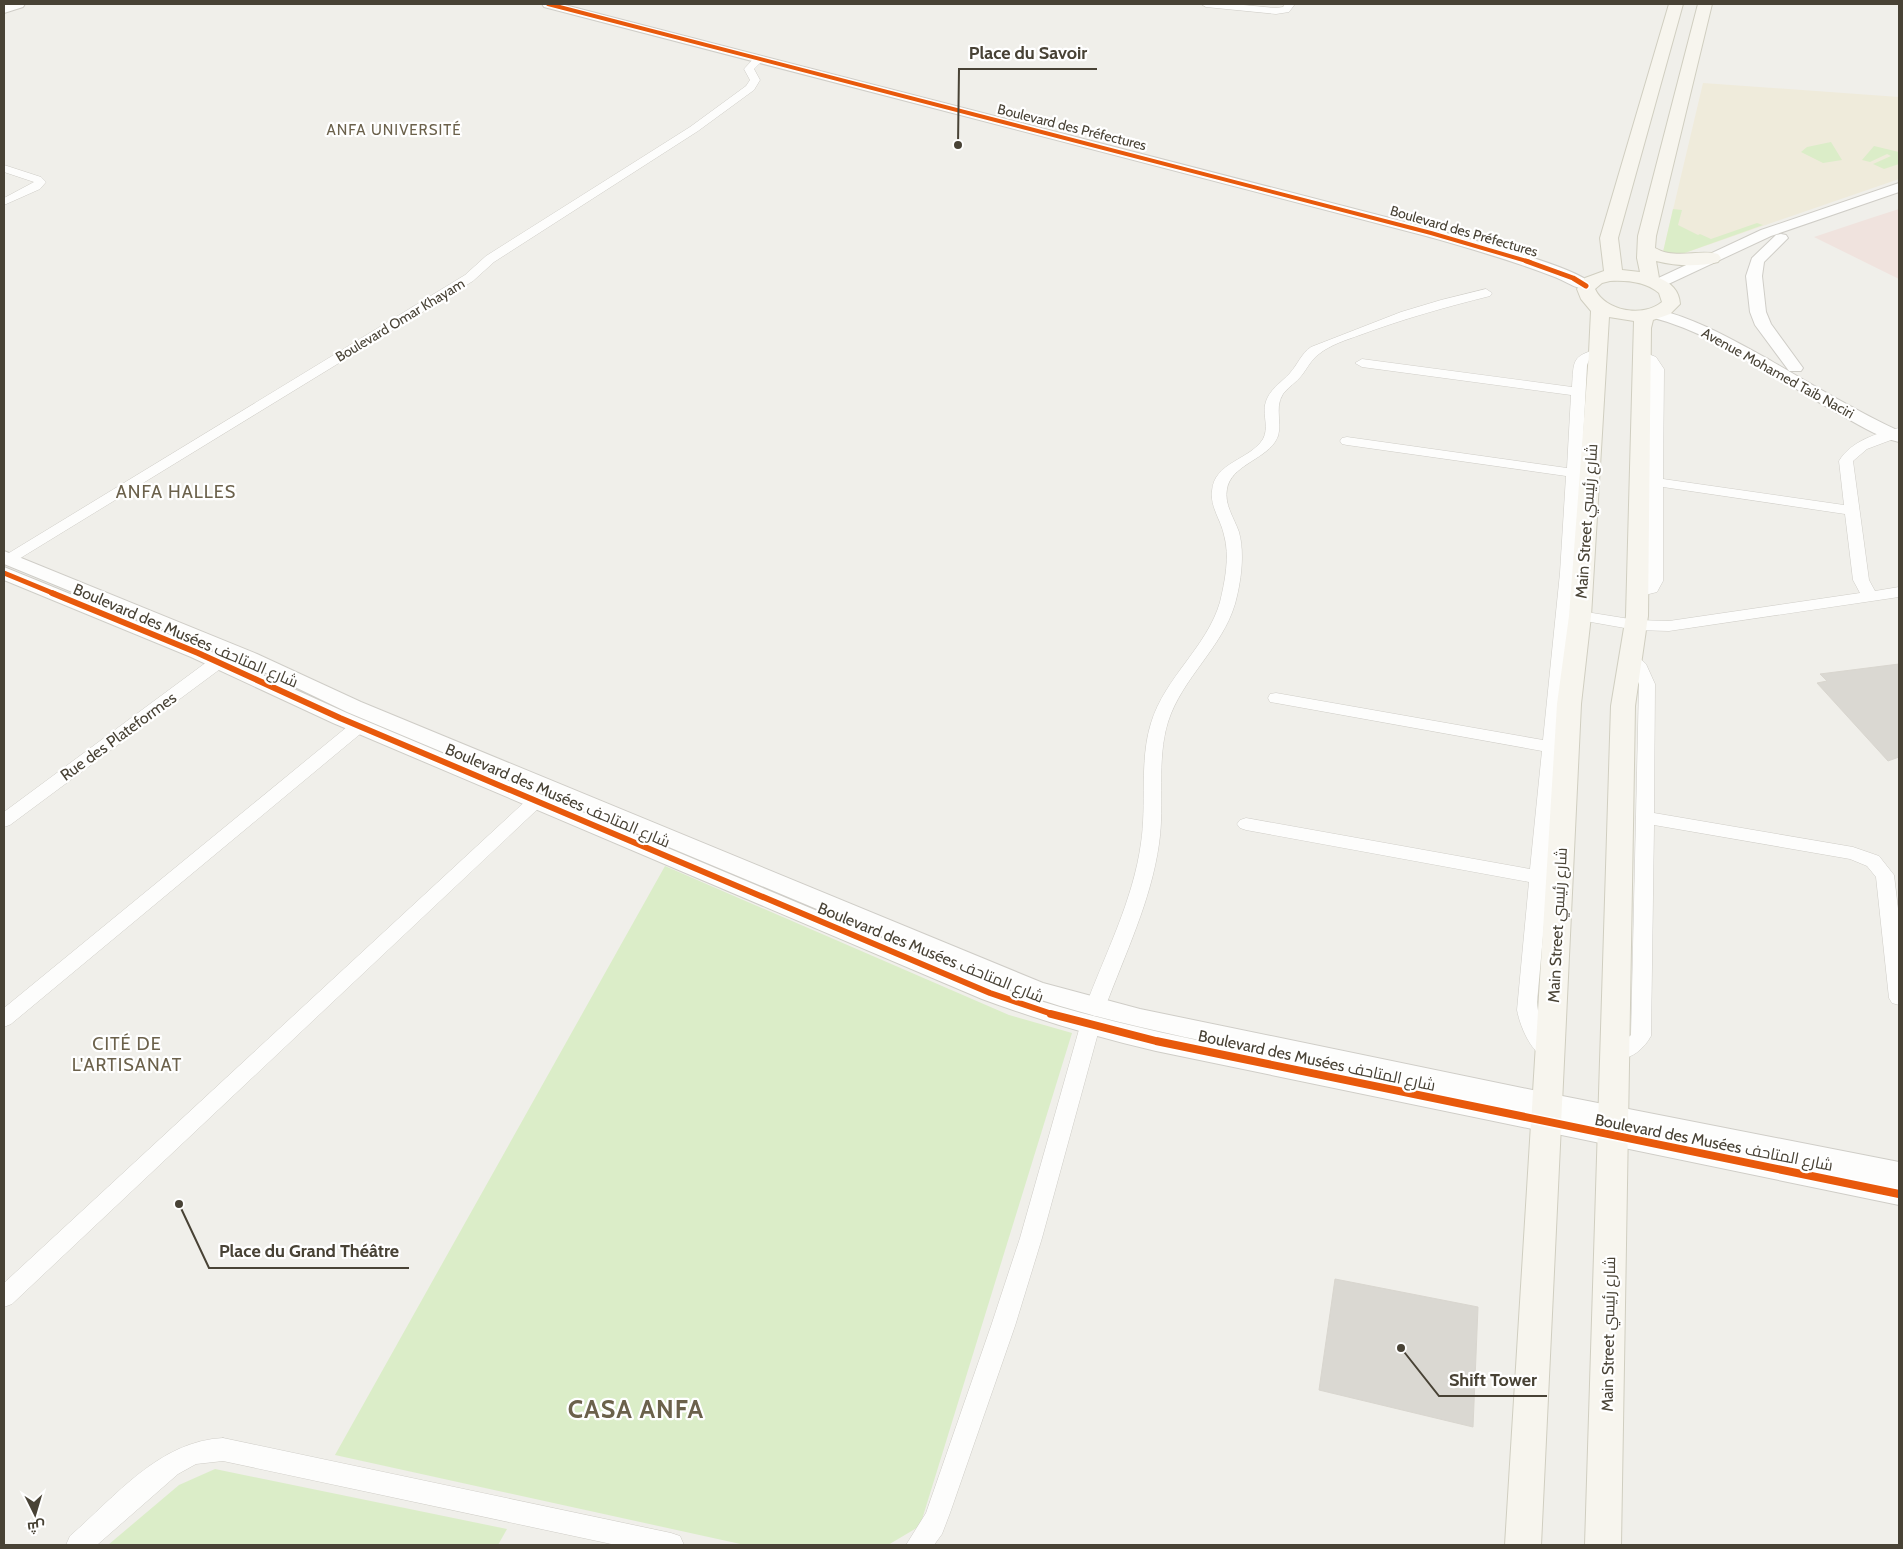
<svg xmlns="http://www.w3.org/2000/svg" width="1903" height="1549" font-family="Cabin,Cairo,sans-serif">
	<rect width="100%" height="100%" fill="#f0efea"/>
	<path fill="#efebdb" d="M1703,83L1899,97V179L1679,255L1663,252Z"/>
	<path fill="#f0e3de" d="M1899,209V279L1814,237L1871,218Z"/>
	<path fill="#dbedc8" d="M1831,142L1842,160L1823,163L1801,152L1807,147Z
		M1874,146L1899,152V164L1884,169L1873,164L1891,156L1887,154L1870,162L1862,160Z
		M1673,209L1682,210L1678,225L1698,235L1700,234L1711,239L1757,223L1763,225L1679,255L1663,252Z
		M665,866L1009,1015L1072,1033L920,1526L888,1545H745L335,1455Z
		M215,1469L507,1529L498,1545H108L179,1485Z"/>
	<path fill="#dad8d2" stroke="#d9d6cf" d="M1899,664V757L1888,761L1817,683L1827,681L1820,674Z
		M1335,1279L1478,1307L1473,1427L1319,1390Z"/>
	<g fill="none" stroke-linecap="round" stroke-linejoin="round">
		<defs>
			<path id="minor" d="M1201,4H1233L1276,8L1283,7L1285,4H1295L1289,12L1276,14L1206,7Z
				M759,56L764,59L754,69L760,80L754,90L698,131L494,262L473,281L14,562H4V556L465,275L486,256L690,127L746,86L750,80L744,69L755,57Z
				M4,165L41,177L46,182L40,189L4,205V198L34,182L4,172Z
				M1486,289L1492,293L1490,296C1446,307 1403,319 1360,335C1346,340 1330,345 1319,354C1311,360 1308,367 1302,375C1297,382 1288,387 1283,394C1273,409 1285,428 1275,442C1263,460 1231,466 1227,489C1224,504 1234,518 1239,532C1245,554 1241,582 1235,604C1222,648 1182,678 1168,722C1156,761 1165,804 1159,844C1151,901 1125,954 1105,1008L1102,1013L1095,1016L1088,1013L1085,1008C1105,954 1133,901 1141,843C1147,804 1139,762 1151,723C1165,677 1207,647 1220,602C1225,581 1230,556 1224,535C1221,520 1210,507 1212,491C1214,462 1250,460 1263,439C1269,428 1263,416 1265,405C1268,390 1281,383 1290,373C1298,364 1301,354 1311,347L1401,312L1441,300Z
				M1598,349L1603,350L1605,353L1603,356L1589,360L1587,365L1576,573L1537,1002C1539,1029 1549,1031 1560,1052L1557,1058C1535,1065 1520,1027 1517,1010L1529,882L1246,830L1240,828L1237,824L1240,820L1246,818L1530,869L1542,751L1276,703L1270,702L1268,698L1270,694L1276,693L1543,740L1560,573L1566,476L1347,445L1342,444L1340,441L1342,438L1347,437L1567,468L1571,395L1362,367L1355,363L1362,359L1572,387C1574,361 1571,356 1598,349Z
				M1641,351L1656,357L1664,369L1663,479L1844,505L1839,461C1851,441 1877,433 1899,428V437L1867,449L1853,461L1869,580L1875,591L1899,587V597L1669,631L1636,630L1574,619L1572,616L1574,613L1580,611L1636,620L1669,621L1860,593L1853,580L1845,514L1663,487V581L1657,592L1637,597L1631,595L1629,592L1631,589L1645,586L1647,581L1650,369L1646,363L1634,355Z
				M233,646L239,647L241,651L239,655L10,825L4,827V812L227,647Z
				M1629,653L1635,654L1646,664L1655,684L1654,813L1853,847L1879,856L1894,875L1899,917V1005L1892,1003L1889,998L1876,877L1867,866L1850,859L1654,825L1651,1036C1642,1052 1627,1063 1608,1057L1605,1051L1608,1045L1623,1042L1631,1035L1639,684L1633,670L1621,658L1623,654Z
				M359,720L365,722L368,726L365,730L11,1024L4,1027V1008L353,722Z
				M536,795L542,797L545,801L542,805L12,1304L4,1307V1283L530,797Z
				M1090,1018L1097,1021L1100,1026L1042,1238L1015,1326L950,1513L942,1534L934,1545H906L926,1513L991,1326L1020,1238L1080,1026L1083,1021Z
				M223,1438L671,1533L680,1536L684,1545H616L223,1461L196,1464L178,1474L97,1545H66L70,1536C115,1497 159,1441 223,1438Z"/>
			<path id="tertiary" d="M8,4H25L23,7L4,13V5Z
				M542,4H561L1436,230C1464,238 1581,267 1594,286L1591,289C1580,292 1564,280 1552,276C1511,260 1468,248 1426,236L544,7Z
				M1899,183V192L1771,236L1662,287H1652L1649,284L1652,281L1761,230Z
				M1781,234L1786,235L1788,238L1764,262L1762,276L1766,312L1771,324L1803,368L1801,371H1789L1755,325L1750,312L1746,276L1752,258L1776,235Z
				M1656,309C1697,319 1731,339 1768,359C1811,384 1854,410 1899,431V442C1877,437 1854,422 1834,411C1776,379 1715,333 1650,317L1648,314L1650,311Z
				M4,551L257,654L361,702L1043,983L1140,1009L1547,1093L1899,1162V1205L1156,1051C1096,1037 1039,1020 982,999L333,723L191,657L4,580V567L205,649L347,713L998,987C1095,1021 1195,1040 1295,1060C1193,1038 1090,1021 993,983L347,712L243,662L4,564Z"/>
			<path id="secondary" d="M1669,4H1683L1618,238L1622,270L1640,272L1637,258L1638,236L1698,4H1712L1656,236L1655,248C1676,260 1697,249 1718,254L1721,258L1718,262C1698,267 1676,266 1656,261L1659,278C1671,283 1679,290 1680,304L1670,314L1653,320L1651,328L1648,616L1635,706L1621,1545H1585L1611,706L1626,616L1634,321L1609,317L1591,616L1581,704L1541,1545H1505L1557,704L1569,616L1589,353L1591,311L1581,299L1577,289L1585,278L1604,271L1600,238ZM1610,281C1628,280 1646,282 1659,293L1662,302C1643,318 1605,311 1595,289L1602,283Z"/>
		</defs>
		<use href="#minor" stroke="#cfcdc7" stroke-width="1"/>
		<use href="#tertiary" stroke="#cfcdc7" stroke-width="2"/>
		<use href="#secondary" stroke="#d0cec0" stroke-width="2"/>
		<use href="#minor" fill="#fdfdfc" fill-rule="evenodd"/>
		<use href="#tertiary" fill="#fdfdfc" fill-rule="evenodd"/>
		<use href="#secondary" fill="#f7f5ee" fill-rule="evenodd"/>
		<defs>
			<path id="cycleway-far3" d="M548,4L1431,233L1530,262"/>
			<path id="cycleway-far2" d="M1526,261L1573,278L1586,286
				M4,573L55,594"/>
			<path id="cycleway-far1" d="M52,593L198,653L340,718L990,993L1055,1015"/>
			<path id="cycleway" d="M1051,1014L1156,1041L1899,1194"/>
		</defs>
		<use href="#cycleway-far3" stroke="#fff" stroke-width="5.5"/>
		<use href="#cycleway-far2" stroke="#fff" stroke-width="8"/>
		<use href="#cycleway-far1" stroke="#fff" stroke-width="9"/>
		<use href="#cycleway" stroke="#fff" stroke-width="11"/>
		<use href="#cycleway-far3" stroke="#e8590c" stroke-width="4"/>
		<use href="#cycleway-far2" stroke="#e8590c" stroke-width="5"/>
		<use href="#cycleway-far1" stroke="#e8590c" stroke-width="6"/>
		<use href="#cycleway" stroke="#e8590c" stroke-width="8"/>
	</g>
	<g text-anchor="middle" stroke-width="4.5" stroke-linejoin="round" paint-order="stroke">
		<g font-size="14" fill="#484235" stroke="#fff">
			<text transform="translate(1072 127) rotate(14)" y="5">Boulevard des Préfectures</text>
			<text transform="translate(1464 231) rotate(16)" y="5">Boulevard des Préfectures</text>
			<text transform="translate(400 320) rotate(-31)" y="5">Boulevard Omar Khayam</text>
			<text transform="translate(1778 373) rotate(29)" y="5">Avenue Mohamed Taib Naciri</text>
		</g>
		<g font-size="15" letter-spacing="1" fill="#6b614b" stroke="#fff">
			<text x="394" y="135">ANFA UNIVERSITÉ</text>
		</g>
		<g font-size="16" fill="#484235" stroke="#fff">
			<text transform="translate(1586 521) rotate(-86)" y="6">Main Street شارع رئيسي</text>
			<text transform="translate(186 635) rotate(23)" y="6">Boulevard des Musées شارع المتاحف</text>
			<text transform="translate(118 736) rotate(-36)" y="6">Rue des Plateformes</text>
			<text transform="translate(558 795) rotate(23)" y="6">Boulevard des Musées شارع المتاحف</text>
			<text transform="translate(1557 925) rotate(-87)" y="6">Main Street شارع رئيسي</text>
			<text transform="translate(931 952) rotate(22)" y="6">Boulevard des Musées شارع المتاحف</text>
			<text transform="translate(1317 1060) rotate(12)" y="6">Boulevard des Musées شارع المتاحف</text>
			<text transform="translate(1714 1142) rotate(11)" y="6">Boulevard des Musées شارع المتاحف</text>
			<text transform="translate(1608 1334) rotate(-89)" y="6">Main Street شارع رئيسي</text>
		</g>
		<g font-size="18" letter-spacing="1" fill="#6b614b" stroke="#fff">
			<text x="176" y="498">ANFA HALLES</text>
			<text x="127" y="1050">CITÉ DE<tspan x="127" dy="21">L'ARTISANAT</tspan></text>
		</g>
		<g font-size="25" font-weight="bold" letter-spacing="1" fill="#6b614b" stroke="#fff">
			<text x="636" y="1418">CASA ANFA</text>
		</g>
	</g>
	<path fill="none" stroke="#484235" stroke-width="2" d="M958 145L959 69H1097M179 1204L209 1268H409M1401 1348L1439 1396H1547"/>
	<g fill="#484235" stroke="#fff" stroke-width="2">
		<circle cx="958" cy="145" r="5"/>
		<circle cx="179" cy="1204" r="5"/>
		<circle cx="1401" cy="1348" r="5"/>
	</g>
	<g font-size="18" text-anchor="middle" font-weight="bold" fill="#484235" stroke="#fff" stroke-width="4.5" stroke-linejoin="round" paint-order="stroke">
		<text x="1028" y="59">Place du Savoir</text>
		<text x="309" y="1257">Place du Grand Théâtre</text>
		<text x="1493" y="1386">Shift Tower</text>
	</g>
	<rect width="1903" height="1549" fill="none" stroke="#484235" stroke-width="10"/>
	<g transform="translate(35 1514) rotate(175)" stroke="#ffffff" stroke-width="4" paint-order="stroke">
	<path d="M0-4L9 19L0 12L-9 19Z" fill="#484235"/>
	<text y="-8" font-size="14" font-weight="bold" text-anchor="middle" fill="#484235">ش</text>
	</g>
</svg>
